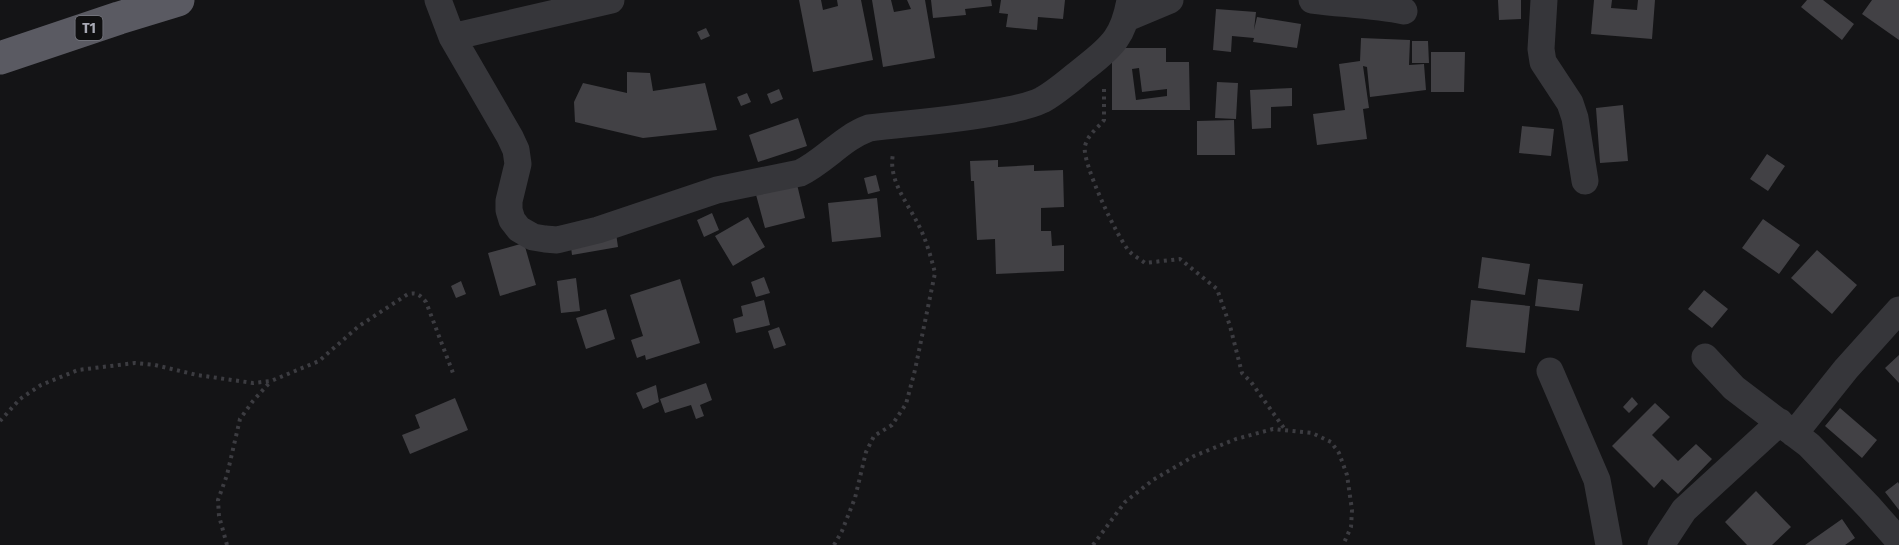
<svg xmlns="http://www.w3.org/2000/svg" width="1899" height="545" font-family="'Fira Sans Condensed',sans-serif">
	<rect width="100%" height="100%" fill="#141416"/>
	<path fill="#424145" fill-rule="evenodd" d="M799,0H821L823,10L838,6L837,0H861L873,60L813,72Z
		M872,0H891L894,12L911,9L907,0H925L935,58L883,67Z
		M931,0H991L992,6L965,9L966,15L933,18Z
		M1001,0H1065L1063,19L1038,17L1037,30L1006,27L1008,14L999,13Z
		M1498,0H1521V19L1499,20Z
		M1594,0H1612L1611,8L1637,10L1638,0H1655L1652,39L1591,34Z
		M1807,0H1823L1854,24L1842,40L1801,7Z
		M1872,0H1899V40L1862,14Z
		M1216,9L1256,12L1254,30L1257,17L1301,24L1297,48L1253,42L1254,38L1232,36L1231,52L1213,50Z
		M706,28L710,36L701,40L697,32Z
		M1361,38L1410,40L1409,65L1424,64L1426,90L1370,97L1367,67L1363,66L1369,108L1363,109L1367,139L1317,145L1313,114L1345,110L1339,64L1360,61Z
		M1412,41H1428L1429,63H1412Z
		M1112,48H1166V62H1189L1190,110H1112ZM1139,68L1142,92L1167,89V96L1136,100L1132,69Z
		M1431,52H1465L1464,92H1431Z
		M627,72L650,73L653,91L705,83L717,130L643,138L575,122L574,102L583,83L627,93Z
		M1217,82L1238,83L1236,119L1215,118Z
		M1292,88V106L1271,107V128L1252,129L1250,90Z
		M779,89L783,99L771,104L767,94Z
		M747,93L751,102L741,106L737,97Z
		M1623,105L1628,161L1600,163L1596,108Z
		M798,118L807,146L758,162L749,135Z
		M1234,120L1235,155H1197V121Z
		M1522,126L1554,129L1551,156L1519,153Z
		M1767,154L1785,166L1768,191L1750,179Z
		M998,160V167L1034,165V171L1063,170L1064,207L1041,208V231H1051L1052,246L1064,245V271L996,274L995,239L977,240L974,181H971L970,161Z
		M876,175L880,191L868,194L864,178Z
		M796,180L805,218L765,228L755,191Z
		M877,198L881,237L832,242L828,203Z
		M712,213L719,230L704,237L697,220Z
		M748,217L765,247L733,266L715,236Z
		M1763,219L1800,245L1779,274L1742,248Z
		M616,233L618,247L572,255L570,240Z
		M524,243L536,285L500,296L488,253Z
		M1817,250L1857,285L1832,314L1791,278Z
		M1482,257L1530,264L1525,295L1478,288Z
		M764,277L770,293L756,297L751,282Z
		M576,278L580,311L561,313L557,281Z
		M680,279L700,343L646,360L645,355L637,358L631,340L643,336L630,295Z
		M1538,279L1583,284L1579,311L1535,306Z
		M461,281L466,294L456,298L451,286Z
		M1704,290L1728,309L1712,328L1688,309Z
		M764,300L770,325L736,333L733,319L743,316L741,306Z
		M1471,300L1530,306L1525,353L1466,347Z
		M606,309L615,339L586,349L576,318Z
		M779,327L786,345L774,349L768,331Z
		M1899,355V383L1885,368Z
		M706,383L712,400L700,405L704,416L696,419L691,405L665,413L660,399Z
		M656,385L659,402L643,409L636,393Z
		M1632,397L1638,404L1629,413L1623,407Z
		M455,398L468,430L410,454L402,435L420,428L415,415Z
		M1655,403L1670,417L1652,435L1678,461L1696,444L1712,459L1678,494L1662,479L1654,488L1612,446Z
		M1840,408L1877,440L1862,458L1825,426Z
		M1898,482L1899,484V510L1885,492Z
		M1756,491L1791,527L1772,545H1747L1725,522Z
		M1842,519L1855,538L1845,545H1805Z"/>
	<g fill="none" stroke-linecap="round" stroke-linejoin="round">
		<path stroke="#3c3c41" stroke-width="4" stroke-dasharray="3 4.5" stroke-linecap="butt" d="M1104,89V120C1097,129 1088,134 1085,146C1081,161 1118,240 1130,252C1134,256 1140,259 1145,263L1180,259L1217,289L1230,326L1242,373L1251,382L1286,431
			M0,421L20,399L41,385L78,370L135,363L155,365L197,375L253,383L271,381L319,361L359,326L408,294C417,292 420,295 426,302L453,373
			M227,545L219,516L218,500L227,475L240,419L253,401L271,381
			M834,545L842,531L855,498L866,452L874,436L892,425L906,404L915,370L935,273C931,257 926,239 918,224C907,202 888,180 893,154
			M1093,545L1125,502L1153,480L1194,456L1236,439L1273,429L1312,433L1331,442L1339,453L1347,475L1352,510L1351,527L1343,545"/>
		<path stroke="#36363a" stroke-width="27" d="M438,0L452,37L510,137L516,150L518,164L509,201V210L512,220L519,229L533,237L545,239L557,240L598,230L717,190L800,173C825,161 842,138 869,128C911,123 955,120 997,112C1012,109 1028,107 1042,100C1057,92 1072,78 1086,67C1113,46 1124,35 1130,0
			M1312,0C1343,4 1374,5 1404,11
			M1544,0L1541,49L1543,62L1570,103L1575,118L1585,181
			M1127,18L1170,0
			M452,37L611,0
			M1705,357L1734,388L1809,445L1869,507L1899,541
			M1550,371L1597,480L1609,545
			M1794,434L1846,369L1899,310
			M1661,545L1684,510L1780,422"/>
		<path stroke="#5a5a62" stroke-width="33" d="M0,58L119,18L178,0"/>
	</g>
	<g text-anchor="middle" stroke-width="4.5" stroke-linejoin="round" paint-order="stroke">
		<rect fill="#0f0f10" stroke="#7a7b83" stroke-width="1.5" x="75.5" y="16" width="27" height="24" rx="4.5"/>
		<g font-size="15" font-weight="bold" fill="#a8a9b4">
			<text x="89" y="33">T1</text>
		</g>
	</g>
</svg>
